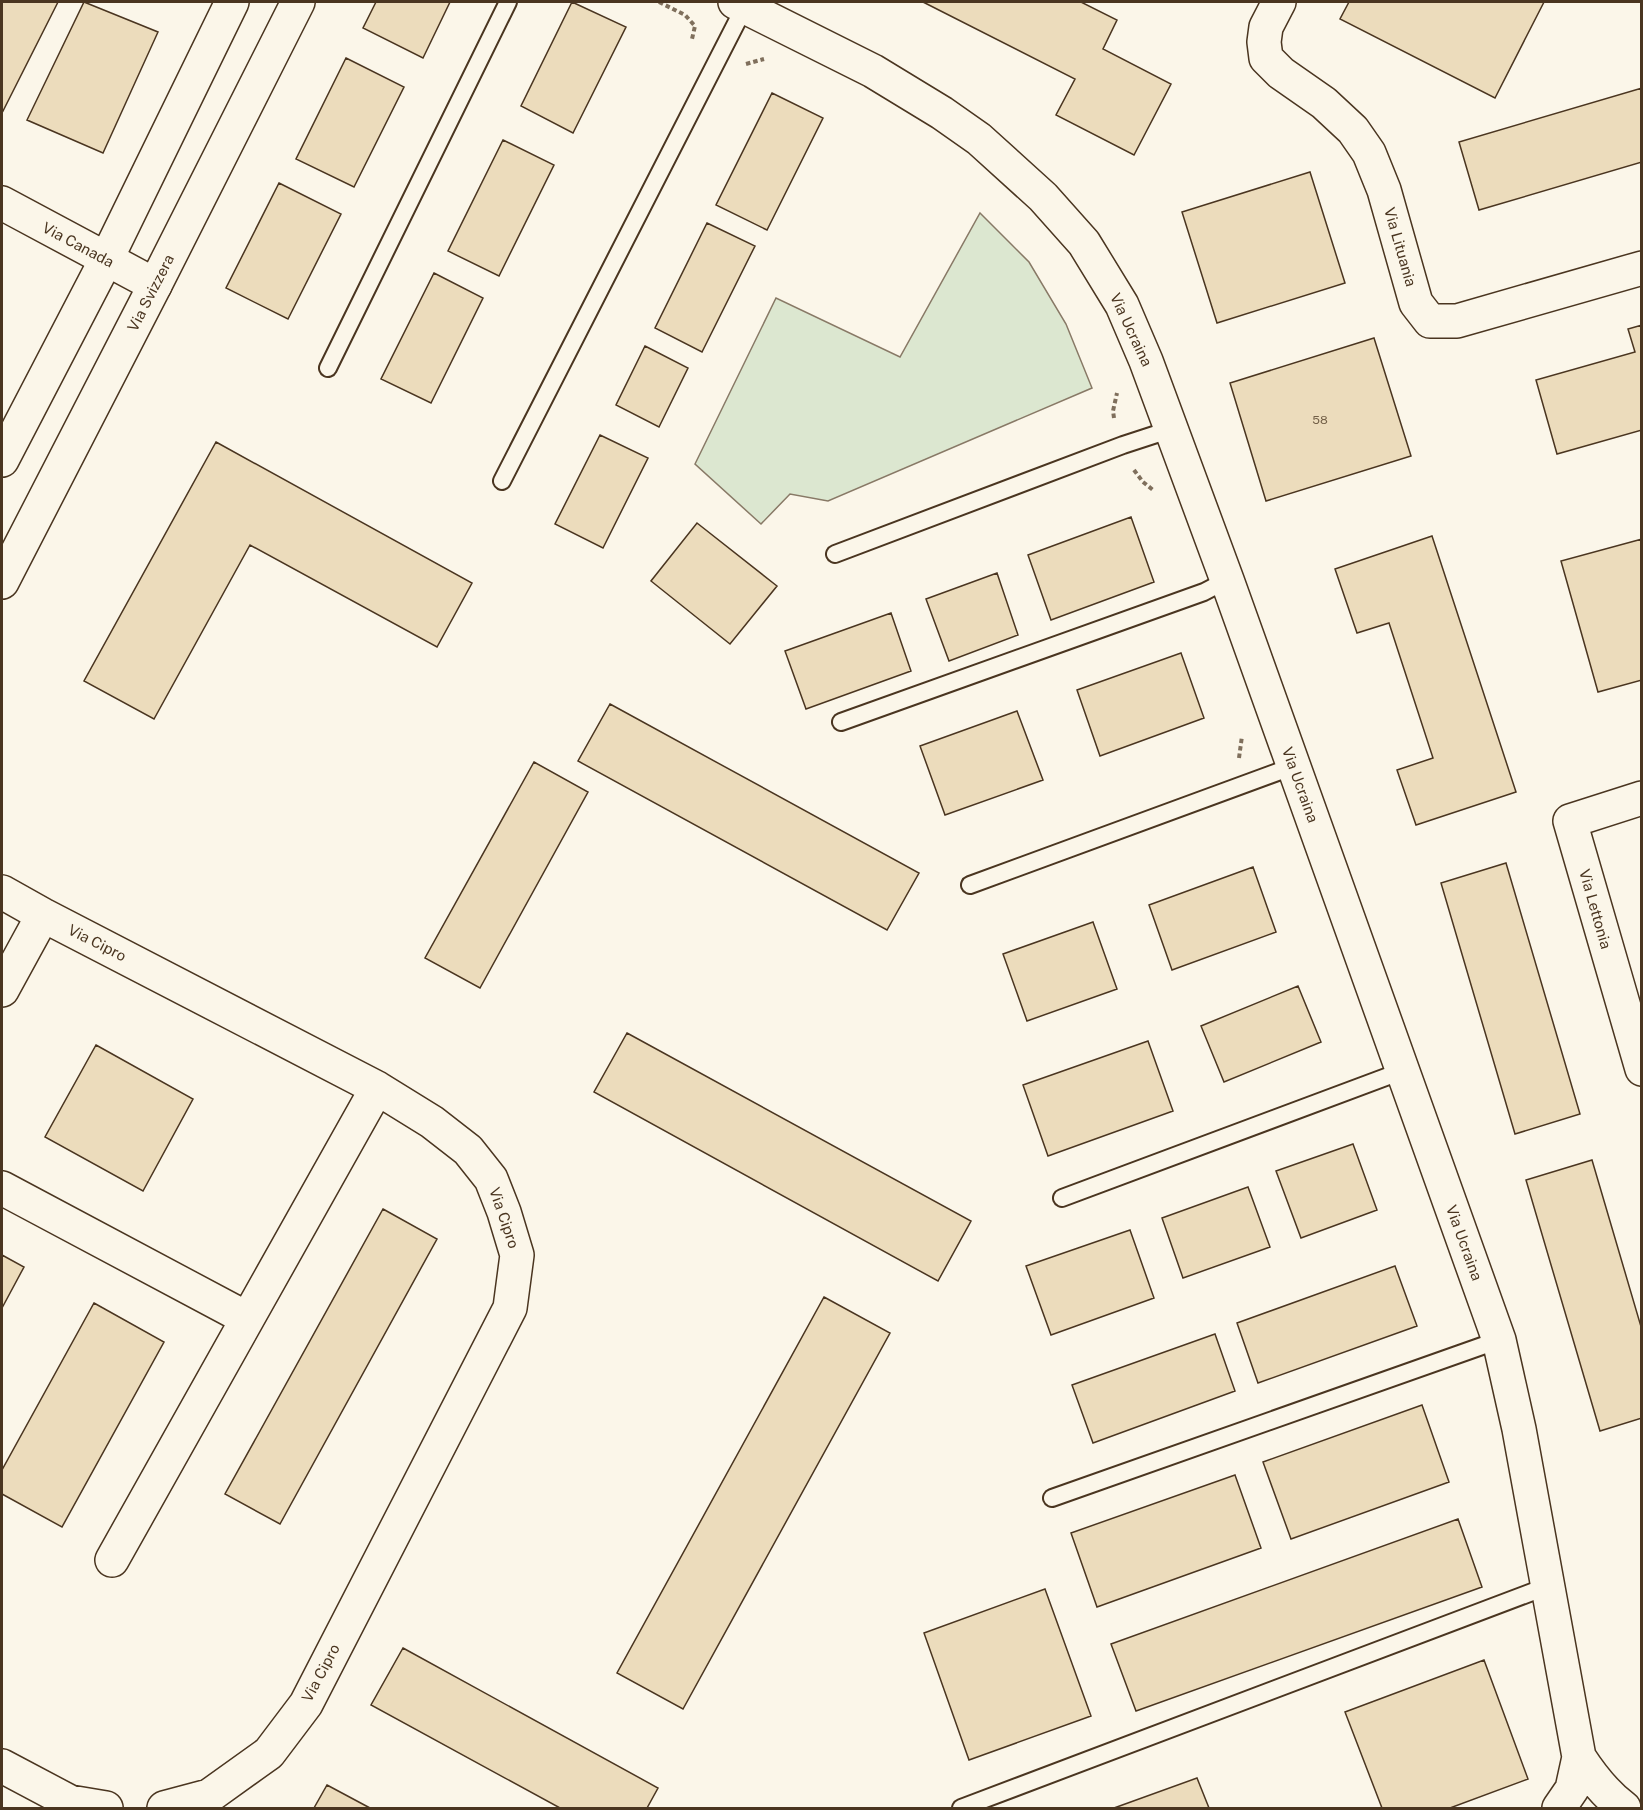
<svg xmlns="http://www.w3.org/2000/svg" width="1643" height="1810" font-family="'Public Sans',sans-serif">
	<rect width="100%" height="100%" fill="#fbf6e9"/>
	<path fill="#dce7d0" stroke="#887966" stroke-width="1.5" d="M980,213L1029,262L1066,324L1092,388L828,501L790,494L761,524L695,464L776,298L900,357Z"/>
	<path fill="#ecdcbc" stroke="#4a3520" stroke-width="1.5" d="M2,2H58L3,111L2,110Z
		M84,2L158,32L103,153L27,120Z
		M376,2H450L423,58L363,28Z
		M572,2L626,27L573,133L521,106Z
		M923,2H1081L1117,20L1103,49L1171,84L1134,155L1056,115L1075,79Z
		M1349,2H1544L1495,98L1340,19Z
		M346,58L404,87L354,187L296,159Z
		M1642,88V162L1479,210L1459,142Z
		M772,93L823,118L767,230L716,205Z
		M503,140L554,165L499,276L448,251Z
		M1310,172L1345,283L1217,323L1182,212Z
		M279,183L341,214L288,319L226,288Z
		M707,223L755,246L702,352L655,328Z
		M434,273L483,298L431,403L381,379Z
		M1642,325V430L1557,454L1536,380L1635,352L1628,329Z
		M1374,338L1411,456L1266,501L1230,383Z
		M645,346L688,368L659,427L616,405Z
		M600,435L648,458L603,548L555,524Z
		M216,442L472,583L437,647L250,545L154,719L84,681Z
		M1131,517L1154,582L1051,620L1028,555Z
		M697,523L777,586L730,644L651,581Z
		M1432,536L1516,792L1416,825L1397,770L1433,758L1389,623L1357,633L1335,569Z
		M1642,539V680L1598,692L1561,561Z
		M997,573L1018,635L949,661L926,599Z
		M891,613L911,671L806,709L785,651Z
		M1181,653L1204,718L1100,756L1077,690Z
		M610,704L919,873L887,930L578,761Z
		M1017,711L1043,780L945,815L920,746Z
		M534,762L588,792L480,988L425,958Z
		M1506,863L1580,1114L1515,1134L1441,883Z
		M1253,867L1276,932L1172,970L1149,905Z
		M1093,922L1117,989L1027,1021L1003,954Z
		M1298,986L1321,1042L1224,1082L1201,1026Z
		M627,1033L971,1221L938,1281L594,1092Z
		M1148,1041L1173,1111L1048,1156L1023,1085Z
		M96,1045L193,1099L143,1191L45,1137Z
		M1353,1144L1377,1210L1301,1238L1276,1171Z
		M1592,1160L1642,1330V1418L1600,1431L1526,1180Z
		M1248,1187L1270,1247L1183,1278L1162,1218Z
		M383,1209L437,1239L280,1524L225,1494Z
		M1130,1230L1154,1298L1051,1335L1026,1266Z
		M2,1255L24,1267L2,1308Z
		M1395,1266L1417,1326L1258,1383L1237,1323Z
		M824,1297L890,1333L683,1709L617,1673Z
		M94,1303L164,1342L62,1527L2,1494V1470Z
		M1215,1334L1235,1391L1093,1443L1072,1385Z
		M1422,1405L1449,1482L1291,1539L1263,1462Z
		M1235,1475L1261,1548L1097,1607L1071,1533Z
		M1458,1519L1482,1587L1136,1711L1111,1644Z
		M1045,1589L1091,1716L969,1760L924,1633Z
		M403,1648L658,1788L647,1808H560L371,1705Z
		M1484,1660L1528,1779L1450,1808H1382L1345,1712Z
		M1197,1778L1209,1808H1114Z
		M327,1785L370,1808H314Z"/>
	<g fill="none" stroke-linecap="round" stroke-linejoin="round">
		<defs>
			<path id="lane" d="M328,368L508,2
				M502,481L745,6
				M835,554L1123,445L1172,429
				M841,722L1204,592L1227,580
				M970,885L1294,766
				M1062,1198L1402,1071
				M1052,1498L1499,1340
				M961,1808L1548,1586"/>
			<path id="street" d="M735,2L873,71L942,113L979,139L1043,197L1084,243L1122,305L1146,361L1227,580L1499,1340L1519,1429L1579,1757C1592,1777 1605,1794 1624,1808
				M1279,2L1266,27L1264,42L1266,58L1281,73L1324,103L1353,130L1369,153L1384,190L1416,303L1430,321H1457L1642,268
				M2,203L155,285
				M1642,798L1570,821L1642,1069
				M2,892L43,915L377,1088L432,1122L468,1150L491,1179L504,1212L517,1255L510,1308L306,1704L269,1753L209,1796L164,1808
				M2,990L43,915
				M2,1188L246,1318
				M112,1560L377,1088
				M2,1766L70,1802L106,1808
				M1559,1808L1572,1789L1579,1757"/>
			<path id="secondary" d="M2,460L106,260L232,2
				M2,582L155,285L298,2"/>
		</defs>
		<use href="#lane" stroke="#4a3520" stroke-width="20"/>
		<use href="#street" stroke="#4a3520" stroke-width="36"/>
		<use href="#secondary" stroke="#4a3520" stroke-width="36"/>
		<path stroke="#7f6f5c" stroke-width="4" stroke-dasharray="4.5 3" stroke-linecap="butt" d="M659,2L685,15L695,26L692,39
			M746,64L764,59
			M1114,418L1113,411L1117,393
			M1134,470L1143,482L1153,490
			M1239,758L1242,736"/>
		<use href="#lane" stroke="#fbf6e9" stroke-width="16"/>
		<use href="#street" stroke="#fbf6e9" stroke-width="33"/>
		<use href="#secondary" stroke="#fbf6e9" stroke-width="33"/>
	</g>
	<g text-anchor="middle" stroke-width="4.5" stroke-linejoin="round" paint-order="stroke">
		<g font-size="12" fill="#725f47">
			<text x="1320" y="424">58</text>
		</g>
		<g font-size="15" fill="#4a3520" stroke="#fbf6e9">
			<text transform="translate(78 245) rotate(28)" y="5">Via Canada</text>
			<text transform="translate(1400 247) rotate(74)" y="5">Via Lituania</text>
			<text transform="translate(151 293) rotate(-63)" y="5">Via Svizzera</text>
			<text transform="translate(1131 330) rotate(65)" y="5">Via Ucraina</text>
			<text transform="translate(1300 785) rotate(70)" y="5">Via Ucraina</text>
			<text transform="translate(1595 909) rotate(74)" y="5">Via Lettonia</text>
			<text transform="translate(97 943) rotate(27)" y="5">Via Cipro</text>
			<text transform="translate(504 1218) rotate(71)" y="5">Via Cipro</text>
			<text transform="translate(1464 1243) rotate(70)" y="5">Via Ucraina</text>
			<text transform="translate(321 1673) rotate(-62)" y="5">Via Cipro</text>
		</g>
	</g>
	<rect width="1643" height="1810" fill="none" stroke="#4a3520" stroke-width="6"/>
</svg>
